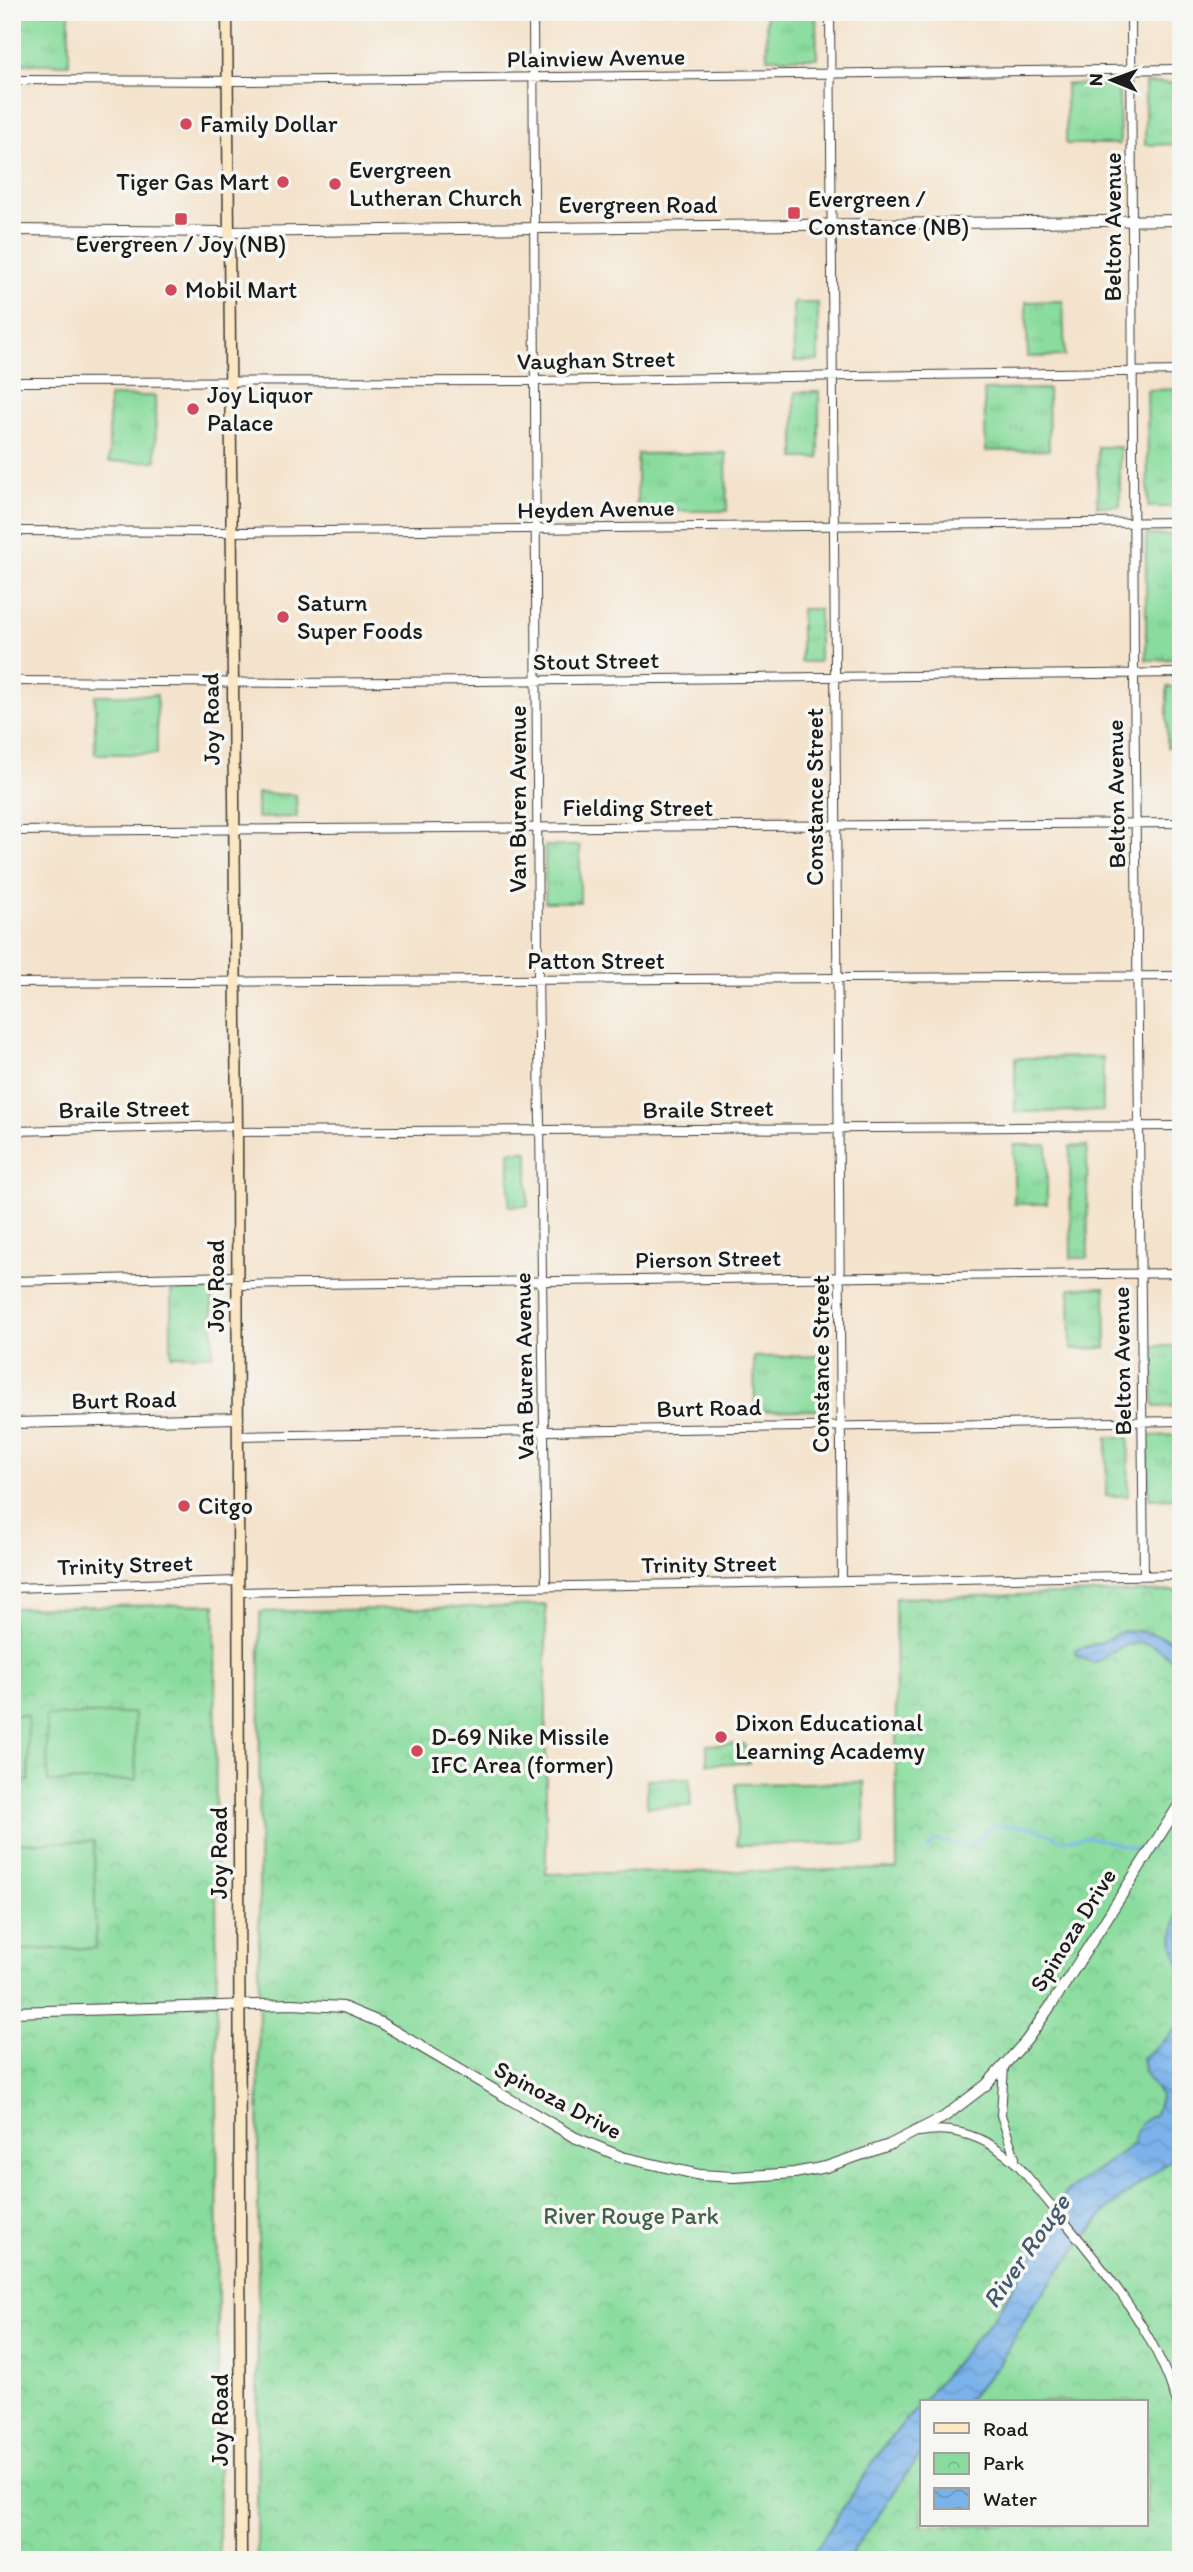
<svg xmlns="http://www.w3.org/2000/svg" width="1193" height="2572" font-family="Itim,sans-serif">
	<defs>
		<pattern id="grass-tufts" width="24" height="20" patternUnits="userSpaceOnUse" patternTransform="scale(1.75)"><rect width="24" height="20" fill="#89dc9d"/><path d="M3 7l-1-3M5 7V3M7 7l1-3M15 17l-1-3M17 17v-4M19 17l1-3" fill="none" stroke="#76bc87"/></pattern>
		<pattern id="park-crowns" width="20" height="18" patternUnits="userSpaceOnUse" patternTransform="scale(1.75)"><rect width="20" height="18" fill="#89dc9d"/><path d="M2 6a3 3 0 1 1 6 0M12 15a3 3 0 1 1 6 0" fill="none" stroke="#76bc87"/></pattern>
		<pattern id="water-waves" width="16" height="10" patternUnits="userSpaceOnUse" patternTransform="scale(1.75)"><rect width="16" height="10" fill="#7ab2ea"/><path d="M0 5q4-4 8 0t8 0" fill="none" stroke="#6998c8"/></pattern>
	</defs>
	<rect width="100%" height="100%" fill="#f6f6f2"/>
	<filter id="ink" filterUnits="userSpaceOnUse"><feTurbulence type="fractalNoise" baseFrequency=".0143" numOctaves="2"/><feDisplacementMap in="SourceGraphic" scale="14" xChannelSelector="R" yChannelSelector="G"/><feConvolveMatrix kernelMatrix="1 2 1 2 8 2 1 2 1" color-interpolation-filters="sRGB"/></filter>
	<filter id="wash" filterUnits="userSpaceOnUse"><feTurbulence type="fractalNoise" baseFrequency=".00686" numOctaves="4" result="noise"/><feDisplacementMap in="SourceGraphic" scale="28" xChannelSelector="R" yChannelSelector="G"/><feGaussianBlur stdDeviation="1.57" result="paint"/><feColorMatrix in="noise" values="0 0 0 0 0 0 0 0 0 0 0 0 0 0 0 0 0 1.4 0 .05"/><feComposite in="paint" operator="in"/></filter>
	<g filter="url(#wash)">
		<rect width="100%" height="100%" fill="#f4e3cc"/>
		<path fill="url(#grass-tufts)" stroke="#527c5c" stroke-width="2" d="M12,12H69V64H12Z
			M766,12H816L817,58H767Z
			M1145,83H1181V144L1145,145Z
			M1066,84H1119L1120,144H1066Z
			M1063,301L1065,356L1028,357L1026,302Z
			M793,303H818V361H794Z
			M1048,389L1049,450L986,451L984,390Z
			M1181,389V507H1148L1147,390Z
			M795,392H819V458H795Z
			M109,396H155L156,461L109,462Z
			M1098,447H1120V506H1097Z
			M726,453L727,511H637V454Z
			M1146,535H1181V659L1146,660Z
			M801,609H819V662H801Z
			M1167,687H1181V747H1167Z
			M95,695H157V754H95Z
			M257,793L296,795L297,817L257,818Z
			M545,846H580V902H545Z
			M1103,1057V1111L1015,1112V1058Z
			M1014,1145H1047V1204H1014Z
			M1087,1146L1088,1258H1071L1070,1147Z
			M509,1151H528V1206H509Z
			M1105,1287L1106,1348L1071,1349L1070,1288Z
			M212,1290L213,1355H171V1291Z
			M1153,1346H1181V1406L1154,1407Z
			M827,1356L828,1410L755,1411L754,1357Z
			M1181,1435V1498L1149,1499L1147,1436Z
			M1107,1437H1129L1128,1496H1106Z"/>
		<path fill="url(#park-crowns)" stroke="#527c5c" stroke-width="2" fill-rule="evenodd" d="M1181,1591V2560H257L260,1612L546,1605V1874L897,1869L895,1598ZM922,2402H1146V2525H922Z
			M215,1604L219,2560H12V1608Z
			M744,1744V1748H750V1763L707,1764V1745Z
			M690,1778L691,1806L647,1807V1779Z"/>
		<path fill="#89dc9d" stroke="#527c5c" stroke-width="2" d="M134,1713L136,1780L48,1782L46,1716Z
			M12,1715H27L29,1781L12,1782Z
			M864,1782L865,1843L737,1845L736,1784Z
			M94,1841L96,1948L12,1950V1843Z"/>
		<path fill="url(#water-waves)" stroke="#4b6783" stroke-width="2" d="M1125,1630C1143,1631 1167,1634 1181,1648V1671C1163,1648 1146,1634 1115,1650C1106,1654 1103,1663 1091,1662C1086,1661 1080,1657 1076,1655L1075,1650L1100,1643Z
			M1181,1903V1965C1168,1943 1174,1926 1181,1903Z
			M1181,2020V2152L1105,2212L1035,2303L997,2367L965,2402H922V2452L847,2560H809L883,2447L994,2317L1029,2262L1040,2235L1065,2193L1133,2144C1134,2127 1141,2122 1155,2114L1161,2095L1145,2075L1142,2058L1170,2036Z"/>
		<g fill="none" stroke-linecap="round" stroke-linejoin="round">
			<path stroke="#7ab2ea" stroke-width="2.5" d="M927,1849L936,1840L970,1847L989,1828L997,1825L1032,1827L1062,1840L1090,1837L1147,1852
				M1156,1854L1158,1855
				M1170,1859L1181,1862
				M537,2555L562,2560"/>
		</g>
	</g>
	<g filter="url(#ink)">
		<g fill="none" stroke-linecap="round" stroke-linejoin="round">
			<defs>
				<path id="minor" d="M533,12L538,969L546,1586
					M830,12L842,1581
					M1131,12L1134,673L1144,1576
					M12,80L250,81L1181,69
					M12,382L535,381L1181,371
					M12,531L230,532L1181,522
					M12,681L302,683L1181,673
					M12,831L1181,823
					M12,983L1181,976
					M12,1131L236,1126
					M237,1132L1181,1126
					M12,1281L236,1276
					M236,1285L1181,1273
					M238,1436L1181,1421
					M12,1588L239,1581
					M239,1592L1181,1575
					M1004,2066L1001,2115L1015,2158
					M920,2132C958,2125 991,2140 1019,2166C1078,2241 1161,2324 1181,2420"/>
				<path id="tertiary" d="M12,230L228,232L1181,220
					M12,1423L238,1418
					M12,2012L292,2004L343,2007L379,2022L574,2137L622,2157L700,2175L734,2177L794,2173L826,2167L889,2145L944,2117L986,2085L1026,2041L1052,2004L1181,1802"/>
				<path id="secondary" d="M227,12L237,1132L241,2560"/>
			</defs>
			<use href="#minor" stroke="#3c3a36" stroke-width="10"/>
			<use href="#tertiary" stroke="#3c3a36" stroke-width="12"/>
			<use href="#secondary" stroke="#3c3a36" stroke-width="13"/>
			<use href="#minor" stroke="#fff" stroke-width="8"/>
			<use href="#tertiary" stroke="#fff" stroke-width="10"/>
			<use href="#secondary" stroke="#fbe7c3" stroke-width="10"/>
		</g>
	</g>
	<g fill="#d1495b" stroke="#f6f6f2" stroke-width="2.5">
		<circle cx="186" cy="124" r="7"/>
		<circle cx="283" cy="182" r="7"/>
		<circle cx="335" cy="184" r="7"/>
		<rect x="787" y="206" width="14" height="14" rx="3.5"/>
		<rect x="174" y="212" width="14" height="14" rx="3.5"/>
		<circle cx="171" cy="290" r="7"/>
		<circle cx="193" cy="409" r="7"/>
		<circle cx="283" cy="617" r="7"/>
		<circle cx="184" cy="1506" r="7"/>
		<circle cx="721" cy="1737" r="7"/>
		<circle cx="417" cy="1751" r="7"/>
	</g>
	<g text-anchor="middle" stroke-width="7" stroke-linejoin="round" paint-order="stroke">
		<g font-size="24" fill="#1c1c1c" stroke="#f6f6f2">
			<text transform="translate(596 58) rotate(-1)" y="8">Plainview Avenue</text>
			<text x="638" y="213">Evergreen Road</text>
			<text transform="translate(1113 227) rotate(-90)" y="8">Belton Avenue</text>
			<text transform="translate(596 360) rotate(-1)" y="8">Vaughan Street</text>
			<text transform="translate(596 509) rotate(-1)" y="8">Heyden Avenue</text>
			<text transform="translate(596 661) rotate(-1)" y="8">Stout Street</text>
			<text transform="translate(211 719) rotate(-91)" y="8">Joy Road</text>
			<text transform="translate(1116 794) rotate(-91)" y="8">Belton Avenue</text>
			<text transform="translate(815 797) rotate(-90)" y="8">Constance Street</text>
			<text transform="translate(518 799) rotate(-90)" y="8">Van Buren Avenue</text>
			<text x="638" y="816">Fielding Street</text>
			<text x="596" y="969">Patton Street</text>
			<text transform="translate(124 1109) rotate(-1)" y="8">Braile Street</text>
			<text transform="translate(708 1109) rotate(-1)" y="8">Braile Street</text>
			<text transform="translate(708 1259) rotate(-1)" y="8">Pierson Street</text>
			<text transform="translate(216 1286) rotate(-90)" y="8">Joy Road</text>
			<text transform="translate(1122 1361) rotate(-91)" y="8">Belton Avenue</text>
			<text transform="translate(821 1364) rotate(-90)" y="8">Constance Street</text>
			<text transform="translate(524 1366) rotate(-91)" y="8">Van Buren Avenue</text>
			<text transform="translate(124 1400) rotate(-1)" y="8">Burt Road</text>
			<text transform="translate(709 1408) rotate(-1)" y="8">Burt Road</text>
			<text transform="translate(709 1564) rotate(-1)" y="8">Trinity Street</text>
			<text transform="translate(125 1565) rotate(-2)" y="8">Trinity Street</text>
			<text transform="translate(219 1853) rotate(-90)" y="8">Joy Road</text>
			<text transform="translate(1073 1930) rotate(-58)" y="8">Spinoza Drive</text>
			<text transform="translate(558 2100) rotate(28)" y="8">Spinoza Drive</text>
			<text transform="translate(220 2420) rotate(-90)" y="8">Joy Road</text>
		</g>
		<g font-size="24" fill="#1c1c1c" stroke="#f6f6f2" text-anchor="start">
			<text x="200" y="132">Family Dollar</text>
			<text x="349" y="178">Evergreen<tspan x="349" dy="28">Lutheran Church</tspan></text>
			<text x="269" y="190" text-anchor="end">Tiger Gas Mart</text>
			<text x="808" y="207">Evergreen /<tspan x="808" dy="28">Constance (NB)</tspan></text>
			<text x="181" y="252" text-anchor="middle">Evergreen / Joy (NB)</text>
			<text x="185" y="298">Mobil Mart</text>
			<text x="207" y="403">Joy Liquor<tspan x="207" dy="28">Palace</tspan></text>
			<text x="297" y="611">Saturn<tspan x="297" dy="28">Super Foods</tspan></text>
			<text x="198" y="1514">Citgo</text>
			<text x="735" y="1731">Dixon Educational<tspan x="735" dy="28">Learning Academy</tspan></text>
			<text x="431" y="1745">D-69 Nike Missile<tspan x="431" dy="28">IFC Area (former)</tspan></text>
		</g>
		<g font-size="24" fill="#425f49" stroke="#f6f6f2">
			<text x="631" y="2224">River Rouge Park</text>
		</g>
		<g font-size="26" font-style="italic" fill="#42586e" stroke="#f6f6f2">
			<text transform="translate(1026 2251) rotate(-55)" y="9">River Rouge</text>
		</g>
	</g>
	<rect width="1193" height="2572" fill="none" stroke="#f6f6f2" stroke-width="42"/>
	<rect x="920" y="2400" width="228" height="126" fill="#f6f6f2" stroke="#9f9f9c" stroke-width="2"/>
	<rect x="934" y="2423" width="35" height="10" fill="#fbe7c3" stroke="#9f9f9c" stroke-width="2"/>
	<text x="983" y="2436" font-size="21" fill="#1c1c1c">Road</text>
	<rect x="934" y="2453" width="35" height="21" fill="url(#park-crowns)" stroke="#9f9f9c" stroke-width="2"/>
	<text x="983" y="2470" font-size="21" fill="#1c1c1c">Park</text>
	<rect x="934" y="2488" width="35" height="21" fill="url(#water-waves)" stroke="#9f9f9c" stroke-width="2"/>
	<text x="983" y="2506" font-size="21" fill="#1c1c1c">Water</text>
	<g transform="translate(1112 80) rotate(271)" stroke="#f6f6f2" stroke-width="5" paint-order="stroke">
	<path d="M0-5L12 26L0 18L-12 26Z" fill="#1c1c1c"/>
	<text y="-10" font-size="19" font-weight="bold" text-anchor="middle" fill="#1c1c1c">N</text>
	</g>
</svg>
